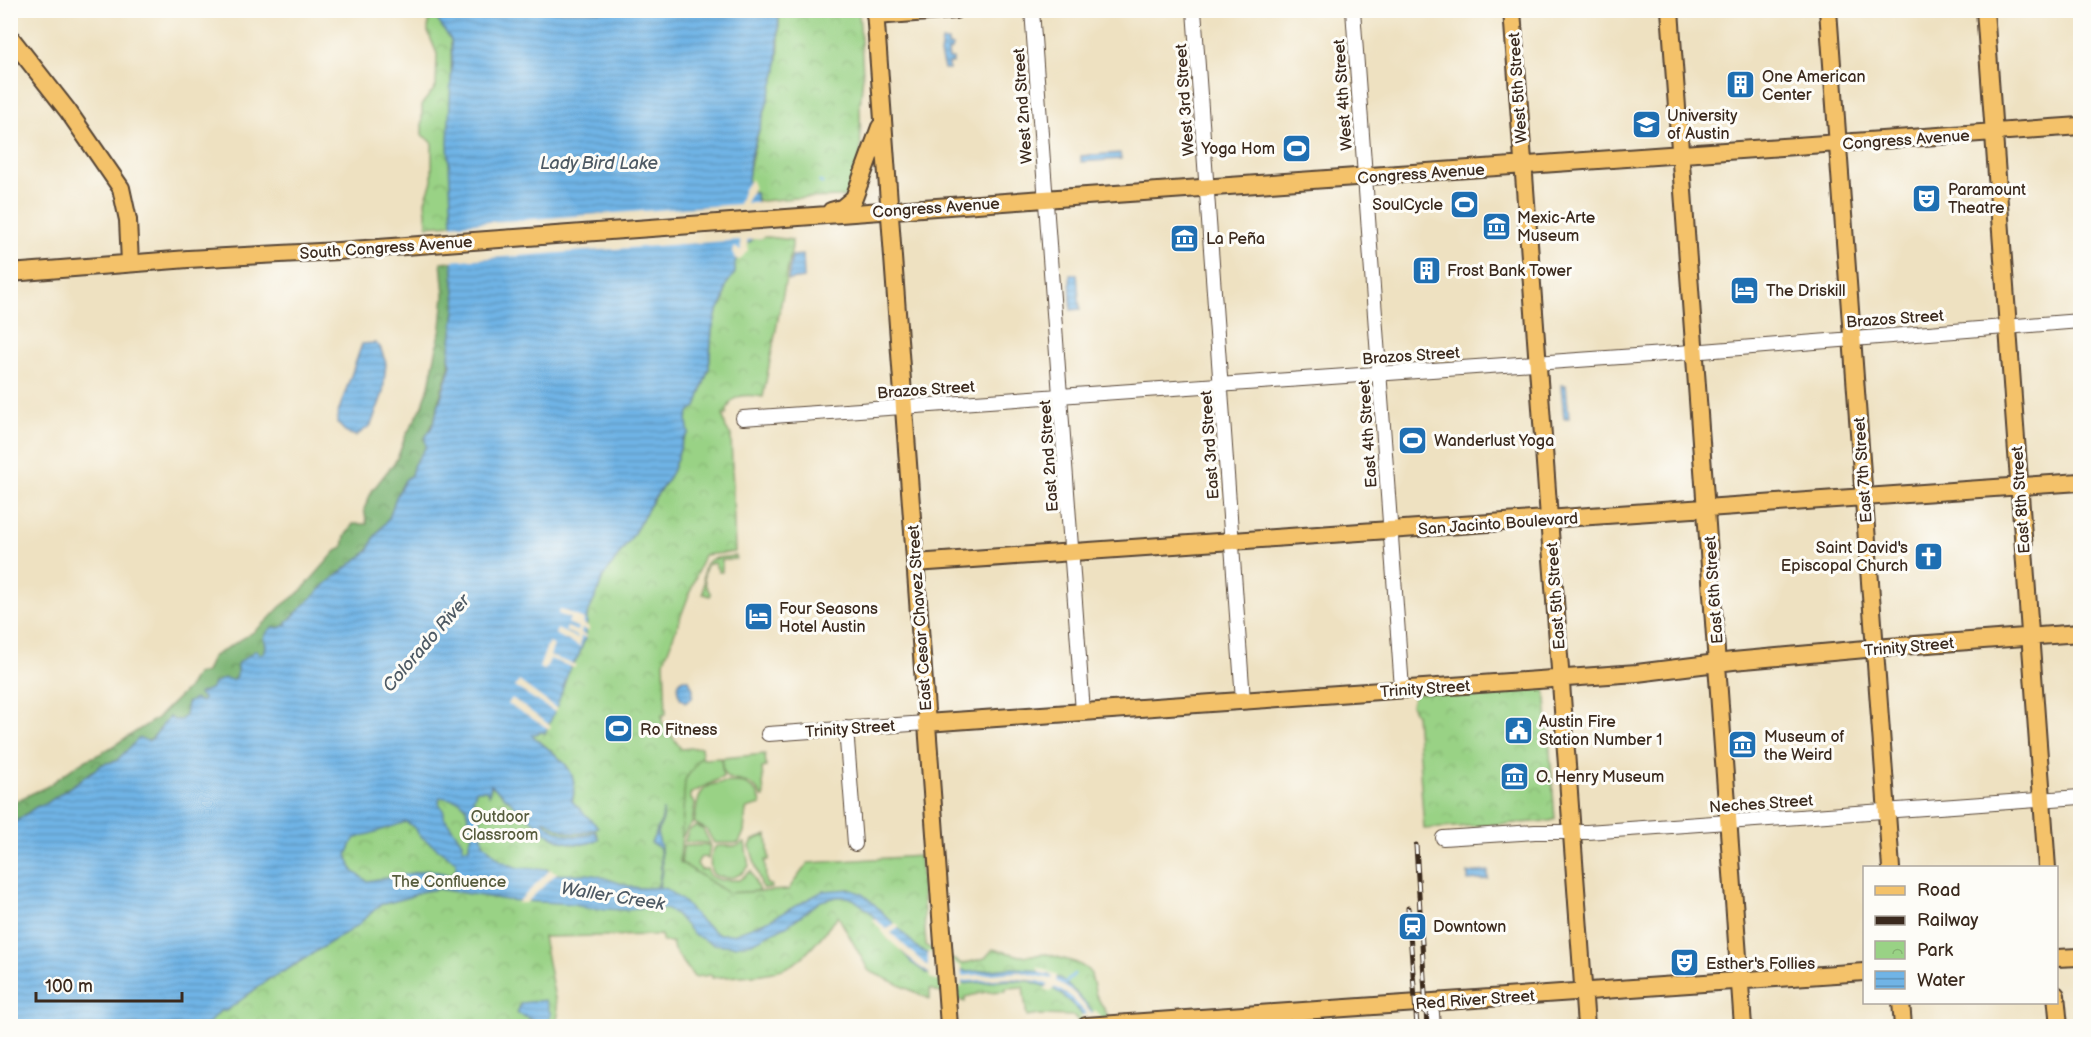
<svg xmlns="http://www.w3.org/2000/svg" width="2091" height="1037" font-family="'Balsamiq Sans',sans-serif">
	<defs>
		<pattern id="forest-crowns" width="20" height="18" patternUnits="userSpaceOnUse" patternTransform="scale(1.5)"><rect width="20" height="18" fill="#7ab472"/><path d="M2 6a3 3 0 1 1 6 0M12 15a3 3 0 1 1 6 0" fill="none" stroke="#65935d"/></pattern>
		<pattern id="park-crowns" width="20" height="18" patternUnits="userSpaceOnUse" patternTransform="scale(1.5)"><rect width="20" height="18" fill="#99d285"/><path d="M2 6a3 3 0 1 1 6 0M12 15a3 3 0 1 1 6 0" fill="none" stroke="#85b472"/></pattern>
		<pattern id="water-rules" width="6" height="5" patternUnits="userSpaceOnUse" patternTransform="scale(1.5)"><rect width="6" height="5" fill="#70b4e6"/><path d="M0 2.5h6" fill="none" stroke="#5d93ba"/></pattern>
	</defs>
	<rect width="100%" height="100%" fill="#fdfcf7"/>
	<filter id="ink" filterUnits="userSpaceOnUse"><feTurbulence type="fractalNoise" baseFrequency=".0167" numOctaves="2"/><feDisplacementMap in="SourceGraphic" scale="12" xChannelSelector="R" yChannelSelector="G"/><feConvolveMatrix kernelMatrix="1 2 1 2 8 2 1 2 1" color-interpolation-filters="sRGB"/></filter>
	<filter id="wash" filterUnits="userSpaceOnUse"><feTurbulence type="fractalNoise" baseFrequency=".008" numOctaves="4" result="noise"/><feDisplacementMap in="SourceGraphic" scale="24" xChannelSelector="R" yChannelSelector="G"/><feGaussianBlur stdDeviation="1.35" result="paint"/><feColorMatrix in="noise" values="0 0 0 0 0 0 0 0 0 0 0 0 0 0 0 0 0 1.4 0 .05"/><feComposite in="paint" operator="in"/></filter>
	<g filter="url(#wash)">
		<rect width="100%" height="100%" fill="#eee1c1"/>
		<path fill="#99d285" stroke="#6a7e52" stroke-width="1.5" d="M736,556V559L722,560V572H719L714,563L708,564C701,575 704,585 711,594L710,596L703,594C705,560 698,559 736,556Z
			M701,753L703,759L721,758L723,777L690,794L691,799L695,804L692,824L687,829L680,842L682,783Z
			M765,754L766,767L762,768L764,797H762C752,778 741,784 726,777L722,767L723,758Z
			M735,782C748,783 760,791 761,805L746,809L744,832L739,843H714L706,829L694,823C699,792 699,782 735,782Z
			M696,826L703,829L710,843L684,842L689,830Z
			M767,835L769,860H765L766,884L771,885V888H762L750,846L753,840Z
			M743,843H745L749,866C740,878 727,881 713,874C708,866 711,854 715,847C725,843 735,850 743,843Z
			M710,845L708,859L704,857L700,858L697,864L701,870L707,869L710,876L720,880H739L751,871L759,891L728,893L681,863L683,846Z"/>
		<path fill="url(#forest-crowns)" stroke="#5a6f48" stroke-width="1.5" d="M452,261L456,303L449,357C451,369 445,377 442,389C438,405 435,423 425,438L427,447L414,464L411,475L405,480L396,497L389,518L375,536L368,551L327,583L288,621L286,625C276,630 268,642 264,653L259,654L232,680L215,683L210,689L199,694L203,698L202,702L187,703L185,716L181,720H174L162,727L152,739L127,752L116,761L103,764L47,803L36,807L11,825V803L46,787L80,763L102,753L156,719L188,688L196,674L206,672L212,657L252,633L267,621L280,607L301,591L336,551L343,547L345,536L353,524H367L364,509L372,491L397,459L405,437L422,407L429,386L441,327L444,295L441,262Z"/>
		<path fill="url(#park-crowns)" stroke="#6a7e52" stroke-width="1.5" d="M429,11H439L446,32L451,40L453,224L427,226L425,201L432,181V142L422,135V104L436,87L437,54L428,32Z
			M779,11H859L863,74L860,107L861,163L859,175L845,197L795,198L762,201L757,200L756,193H752L751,185L748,181C752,139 772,100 778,58C780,42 779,26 779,11Z
			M768,237L792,240V247L763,397C745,394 730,393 726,415H723L726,429L731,435L735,552L704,555L664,661L666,714L662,715V722L681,749L701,747L702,755L685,780L680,862L728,893L788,890L808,863L920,856L926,946L962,964L985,958L993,949L1021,956L1047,954L1077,963L1087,969L1091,974L1096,995L1114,1026H1082L1074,1016L1040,1015L1027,1017L1023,987L1006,988V991L986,992L965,997V1002L930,989V999L869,971L838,916C826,930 811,952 796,962C773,978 739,975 712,978V975L694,977L674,950L672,942H663L661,935L543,937L558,1014L556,1026H206L220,1011H226L269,979L288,969L342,934L314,867L437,752L488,780L546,824L542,820L572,803C582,767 556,756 532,735L542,732L545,733L569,670L578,657L586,636L587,615L597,594L603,577L631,538L653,500L665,484L673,470L683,440L688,433C687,423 684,412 696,406L709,368L712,330L717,312L724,300L726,285L735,273V262L747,244L755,238Z
			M1545,685L1555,819L1550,821L1424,829L1416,715L1411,705L1414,694Z"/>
		<path fill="url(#water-rules)" stroke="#566f82" stroke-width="1.5" fill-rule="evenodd" d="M438,11H779L777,71L750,159L748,181L751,185L752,193H756L760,238H755L747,244L735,262V273L726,285L724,300L717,312L712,330L709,368L696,407C684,412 687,423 689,433L683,440L673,470L665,484L653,500L631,538L603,577L597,594L587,615L586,636L578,657L569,670L557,706L545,733L542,732L532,735C554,756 582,766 572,801L598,827C579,838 563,833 545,820L543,821C558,834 577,841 595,831L599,839C582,848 564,844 548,834L491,785L489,795L486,790H477L473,799L478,808L483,843L501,861L518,868L546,869C555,878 573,873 587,874C603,875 617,884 633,887C641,889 650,888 658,887L661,870L660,848L651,843L662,819L663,810V819L657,833L661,847L662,870L659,887L666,889L684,902L701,921L718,934H733L768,921L823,891L850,889L862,894L872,902L920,950L967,972L1011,968L1030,969L1061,979L1076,993L1105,1026H1092L1079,1011L1062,995L1055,990L1030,981L1009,980L958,984L928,974L912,963L869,911L853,899L846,897H837L821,901L788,925L752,943L734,946L713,944L694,935L676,914L665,909L646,907L625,910L586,908L575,904L507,900L438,889L420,892L407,898L380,905L357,926L288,969L269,979L226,1011H220L206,1026H11V825L36,807L47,803L103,764L116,761L139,738L148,741L152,739L169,717L174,720H181L185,715L187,703L194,699L202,702L203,698L198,694L210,689L215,683L224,678L232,680L237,676V664L256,650L259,654L264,653L266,646L264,638L268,631L273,627L279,628L286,625L288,621L327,583L368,551L375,536L389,518L396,497L405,480L411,475L414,464L426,447L425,438L432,427L451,365L449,357L456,303L452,261V224L448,142L452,58L451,40L438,21ZM440,797L460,801L466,807L472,835L469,842V848H463L462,842L444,817V812L439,803ZM406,822L414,827L420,836L456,862V871L450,875L430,870L367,881L353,871L347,855L354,839Z
			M942,41H948V46H952V50L948,51L949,59H953V63H949V69H944L940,54Z
			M1120,153L1121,159L1081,162V156Z
			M803,255L804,278L788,280L792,256Z
			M1070,274H1077L1080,309L1071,310Z
			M375,343L380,347L386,363L383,393L371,425L356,436L347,433L337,423L338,413L362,344Z
			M1561,385H1566L1569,418H1564Z
			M683,679L689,680L693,689L692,698L686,702L681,699C677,692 676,684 683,679Z
			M1488,871V879L1468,881V873Z
			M545,1000L551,1015L545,1026L517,1013L521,1003Z"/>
		<path fill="#eee1c1" d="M751,179L754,186L746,203H760L763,238L747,240L748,250L740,260L736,259L732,252L734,247L741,250L740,240L449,261V225L739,204L744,189Z
			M560,609L584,619L583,624L589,627V631L582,629L581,633L587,636L586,638L581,636L580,647L555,634L557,629L577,638L578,637L565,631L567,627L577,631L579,628L568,623L570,618L558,614Z
			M548,643L554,645L550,656L576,665L574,668L550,659L545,670L539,668Z
			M519,681L557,709L555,712L515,687Z
			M512,698L551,726L549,729L508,704Z
			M551,869L553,872H558L526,903H517Z
			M875,918L886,929L896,923L900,927L891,933L928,967V951L961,966L962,976L1020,972L1052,979L1051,975L1040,973L1037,967L1057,975L1056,981L1074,993L1092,1014L1095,1010L1107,1025L1088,1026L1079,1016L1087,1014L1070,996L1055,987L1050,991L1044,989L1049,985L1039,981L1011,978L962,981V987H957L930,978L929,973L917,965L888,939L873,920Z
			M2076,1015L2077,1026H2044V1018Z"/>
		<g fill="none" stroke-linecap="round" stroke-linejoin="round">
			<path stroke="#70b4e6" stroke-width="3" d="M820,182L822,183
				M1066,983L1074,974"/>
		</g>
	</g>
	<g filter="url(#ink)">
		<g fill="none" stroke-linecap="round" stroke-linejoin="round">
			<defs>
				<path id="minor" d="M1032,10L1083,712
					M1194,10L1243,700
					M1353,10L1402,689
					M743,418L1678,353L2080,321
					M846,728L855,844
					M768,734L926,723
					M1443,838L1535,832H1587L2080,797
					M1431,1002L1433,1026
					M1265,1014L1266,1026"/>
				<path id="major" d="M875,10L949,1026
					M1512,10L1586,1026
					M1670,10L1743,1026
					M1828,10L1891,868
					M1985,10L2047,868
					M875,16L955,10
					M10,37L68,111L121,188L128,220L130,263
					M831,211L842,208L854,198L880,127
					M10,273L188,259L338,251L1058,198L2080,126
					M915,563L2080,482
					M926,723L1637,673L1733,661L1888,647L2080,633
					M2056,958L2080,957
					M2056,995L2059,1026
					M1901,1002L1903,1026
					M1086,1026L1864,972"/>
			</defs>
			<use href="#minor" stroke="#564536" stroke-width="16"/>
			<use href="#major" stroke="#564536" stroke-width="20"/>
			<use href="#minor" stroke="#fff" stroke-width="14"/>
			<use href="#major" stroke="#f4c26a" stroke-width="16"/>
			<defs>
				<path id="rail" d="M1416,845L1427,1026
					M1408,908L1417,1026"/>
			</defs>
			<use href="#rail" stroke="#3b2a1e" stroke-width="5"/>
			<use href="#rail" stroke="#fdfcf7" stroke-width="3" stroke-dasharray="9" stroke-linecap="butt"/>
		</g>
	</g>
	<defs>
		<symbol id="building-square" viewBox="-11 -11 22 22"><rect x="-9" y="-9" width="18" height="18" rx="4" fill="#1f6fb2" stroke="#fdfcf7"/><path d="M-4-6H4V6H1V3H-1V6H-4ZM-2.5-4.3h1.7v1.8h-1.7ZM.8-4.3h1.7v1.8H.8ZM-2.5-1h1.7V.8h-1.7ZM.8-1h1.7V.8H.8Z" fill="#fff"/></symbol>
		<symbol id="university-square" viewBox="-11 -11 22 22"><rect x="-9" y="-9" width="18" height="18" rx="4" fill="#1f6fb2" stroke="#fdfcf7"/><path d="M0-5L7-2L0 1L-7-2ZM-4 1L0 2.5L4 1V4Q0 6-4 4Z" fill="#fff"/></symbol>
		<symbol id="stadium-square" viewBox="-11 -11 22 22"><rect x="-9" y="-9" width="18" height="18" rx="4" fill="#1f6fb2" stroke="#fdfcf7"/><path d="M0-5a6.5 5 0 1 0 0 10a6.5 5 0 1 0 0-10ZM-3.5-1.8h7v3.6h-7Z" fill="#fff"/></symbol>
		<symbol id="theatre-square" viewBox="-11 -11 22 22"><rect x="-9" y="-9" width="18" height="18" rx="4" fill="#1f6fb2" stroke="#fdfcf7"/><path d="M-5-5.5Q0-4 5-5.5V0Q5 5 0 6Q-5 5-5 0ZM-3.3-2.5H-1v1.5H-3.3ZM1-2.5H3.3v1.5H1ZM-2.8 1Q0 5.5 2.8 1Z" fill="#fff"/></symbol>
		<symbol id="museum-square" viewBox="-11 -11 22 22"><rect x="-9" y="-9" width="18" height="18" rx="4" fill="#1f6fb2" stroke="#fdfcf7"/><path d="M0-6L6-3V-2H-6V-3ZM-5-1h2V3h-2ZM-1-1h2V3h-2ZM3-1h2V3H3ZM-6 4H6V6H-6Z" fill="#fff"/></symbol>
		<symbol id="hotel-square" viewBox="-11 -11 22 22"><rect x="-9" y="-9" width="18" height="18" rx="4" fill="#1f6fb2" stroke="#fdfcf7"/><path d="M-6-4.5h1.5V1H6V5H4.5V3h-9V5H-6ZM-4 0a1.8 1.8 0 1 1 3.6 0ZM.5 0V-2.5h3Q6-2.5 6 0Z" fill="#fff"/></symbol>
		<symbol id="church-square" viewBox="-11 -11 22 22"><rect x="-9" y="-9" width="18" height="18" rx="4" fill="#1f6fb2" stroke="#fdfcf7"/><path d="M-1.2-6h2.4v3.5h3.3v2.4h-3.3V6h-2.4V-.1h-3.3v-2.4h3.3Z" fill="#fff"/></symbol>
		<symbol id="civic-square" viewBox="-11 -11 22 22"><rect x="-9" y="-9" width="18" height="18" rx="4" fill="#1f6fb2" stroke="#fdfcf7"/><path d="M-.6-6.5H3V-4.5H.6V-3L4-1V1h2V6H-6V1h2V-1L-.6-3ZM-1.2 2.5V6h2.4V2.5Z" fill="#fff"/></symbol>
		<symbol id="station-square" viewBox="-11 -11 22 22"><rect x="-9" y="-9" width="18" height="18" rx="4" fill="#1f6fb2" stroke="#fdfcf7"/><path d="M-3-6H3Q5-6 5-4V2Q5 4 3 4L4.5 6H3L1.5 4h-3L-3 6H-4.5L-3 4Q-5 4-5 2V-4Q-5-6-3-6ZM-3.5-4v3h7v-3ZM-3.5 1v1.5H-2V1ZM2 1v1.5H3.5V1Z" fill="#fff"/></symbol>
	</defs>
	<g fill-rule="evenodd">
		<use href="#building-square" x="1724" y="68" width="33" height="33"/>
		<use href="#university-square" x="1630" y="108" width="33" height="33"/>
		<use href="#stadium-square" x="1280" y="132" width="33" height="33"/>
		<use href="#theatre-square" x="1910" y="182" width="33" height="33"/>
		<use href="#stadium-square" x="1448" y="188" width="33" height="33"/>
		<use href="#museum-square" x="1480" y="210" width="33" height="33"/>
		<use href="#museum-square" x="1168" y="222" width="33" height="33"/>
		<use href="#building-square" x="1410" y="254" width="33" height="33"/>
		<use href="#hotel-square" x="1728" y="274" width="33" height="33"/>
		<use href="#stadium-square" x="1396" y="424" width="33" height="33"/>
		<use href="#church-square" x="1912" y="540" width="33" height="33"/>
		<use href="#hotel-square" x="742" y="600" width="33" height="33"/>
		<use href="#stadium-square" x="602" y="712" width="33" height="33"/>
		<use href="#civic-square" x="1502" y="714" width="33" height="33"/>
		<use href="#museum-square" x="1726" y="728" width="33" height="33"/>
		<use href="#museum-square" x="1498" y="760" width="33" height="33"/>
		<use href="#station-square" x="1396" y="910" width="33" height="33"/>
		<use href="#theatre-square" x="1668" y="946" width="33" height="33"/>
	</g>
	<g text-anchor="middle" stroke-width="6" stroke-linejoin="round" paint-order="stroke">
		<g font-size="16" fill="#3b2a1e" stroke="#fdfcf7" text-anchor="start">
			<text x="1762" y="82">One American<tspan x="1762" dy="18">Center</tspan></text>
			<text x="1667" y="121">University<tspan x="1667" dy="18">of Austin</tspan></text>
			<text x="1275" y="154" text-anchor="end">Yoga Hom</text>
			<text x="1948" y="195">Paramount<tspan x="1948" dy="18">Theatre</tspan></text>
			<text x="1443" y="210" text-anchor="end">SoulCycle</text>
			<text x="1517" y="223">Mexic-Arte<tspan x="1517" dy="18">Museum</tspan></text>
			<text x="1206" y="244">La Peña</text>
			<text x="1447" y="276">Frost Bank Tower</text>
			<text x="1766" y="296">The Driskill</text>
			<text x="1434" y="446">Wanderlust Yoga</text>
			<text x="1908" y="553" text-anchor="end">Saint David's<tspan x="1908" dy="18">Episcopal Church</tspan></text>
			<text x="779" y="614">Four Seasons<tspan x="779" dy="18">Hotel Austin</tspan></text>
			<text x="1539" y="727">Austin Fire<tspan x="1539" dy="18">Station Number 1</tspan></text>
			<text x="640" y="735">Ro Fitness</text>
			<text x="1764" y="742">Museum of<tspan x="1764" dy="18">the Weird</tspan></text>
			<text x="1536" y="782">O. Henry Museum</text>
			<text x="1433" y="932">Downtown</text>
			<text x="1706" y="969">Esther's Follies</text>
		</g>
		<g font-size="16" fill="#3b2a1e" stroke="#fdfcf7">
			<text transform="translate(1517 88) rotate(-94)" y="6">West 5th Street</text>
			<text transform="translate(1342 95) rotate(-94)" y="6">West 4th Street</text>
			<text transform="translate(1184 100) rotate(-94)" y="6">West 3rd Street</text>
			<text transform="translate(1022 106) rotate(-94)" y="6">West 2nd Street</text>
			<text transform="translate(1906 139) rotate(-4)" y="6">Congress Avenue</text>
			<text transform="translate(1421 173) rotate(-4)" y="6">Congress Avenue</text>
			<text transform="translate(936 207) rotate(-4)" y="6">Congress Avenue</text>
			<text transform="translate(386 247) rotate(-4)" y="6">South Congress Avenue</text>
			<text transform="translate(1895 318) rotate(-4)" y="6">Brazos Street</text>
			<text transform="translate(1411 355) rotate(-4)" y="6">Brazos Street</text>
			<text transform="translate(926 389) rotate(-4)" y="6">Brazos Street</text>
			<text transform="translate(1367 434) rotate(-94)" y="6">East 4th Street</text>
			<text transform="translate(1209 445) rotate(-94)" y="6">East 3rd Street</text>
			<text transform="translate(1048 456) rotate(-94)" y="6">East 2nd Street</text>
			<text transform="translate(1862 470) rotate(-94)" y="6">East 7th Street</text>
			<text transform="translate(2020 500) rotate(-94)" y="6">East 8th Street</text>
			<text transform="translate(1498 523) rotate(-4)" y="6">San Jacinto Boulevard</text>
			<text transform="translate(1713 590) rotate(-94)" y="6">East 6th Street</text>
			<text transform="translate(1555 596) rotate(-94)" y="6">East 5th Street</text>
			<text transform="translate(919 618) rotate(-94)" y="6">East Cesar Chavez Street</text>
			<text transform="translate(1909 646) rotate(-5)" y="6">Trinity Street</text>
			<text transform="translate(1425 688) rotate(-4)" y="6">Trinity Street</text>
			<text transform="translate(850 728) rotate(-4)" y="6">Trinity Street</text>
			<text transform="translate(1761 803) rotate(-4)" y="6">Neches Street</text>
			<text transform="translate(1475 999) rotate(-4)" y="6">Red River Street</text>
		</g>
		<g font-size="16" fill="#575c3d" stroke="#fdfcf7">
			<text x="500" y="822">Outdoor<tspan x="500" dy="18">Classroom</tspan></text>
			<text x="449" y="887">The Confluence</text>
		</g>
		<g font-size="18" font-style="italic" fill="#4e5a64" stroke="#fdfcf7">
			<text x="599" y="169">Lady Bird Lake</text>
			<text transform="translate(426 643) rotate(-49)" y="6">Colorado River</text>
			<text transform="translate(613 896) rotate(9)" y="6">Waller Creek</text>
		</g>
	</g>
	<rect width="2091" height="1037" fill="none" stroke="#fdfcf7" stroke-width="36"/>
	<rect x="1863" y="866" width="195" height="138" fill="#fdfcf7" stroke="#afa8a0" stroke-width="1.5"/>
	<rect x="1875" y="886" width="30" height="9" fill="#f4c26a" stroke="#afa8a0" stroke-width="1.5"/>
	<text x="1917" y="896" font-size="18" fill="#3b2a1e">Road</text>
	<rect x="1875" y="916" width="30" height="9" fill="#3b2a1e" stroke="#afa8a0" stroke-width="1.5"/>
	<text x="1917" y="926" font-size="18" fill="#3b2a1e">Railway</text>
	<rect x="1875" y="941" width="30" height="18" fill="url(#park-crowns)" stroke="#afa8a0" stroke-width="1.5"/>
	<text x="1917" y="956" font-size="18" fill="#3b2a1e">Park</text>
	<rect x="1875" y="971" width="30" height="18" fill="url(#water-rules)" stroke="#afa8a0" stroke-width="1.5"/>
	<text x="1917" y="986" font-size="18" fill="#3b2a1e">Water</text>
	<path d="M36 992v9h146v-9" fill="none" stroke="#3b2a1e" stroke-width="3"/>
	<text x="45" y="992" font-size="18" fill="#3b2a1e" stroke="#fdfcf7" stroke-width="4.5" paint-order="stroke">100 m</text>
</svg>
